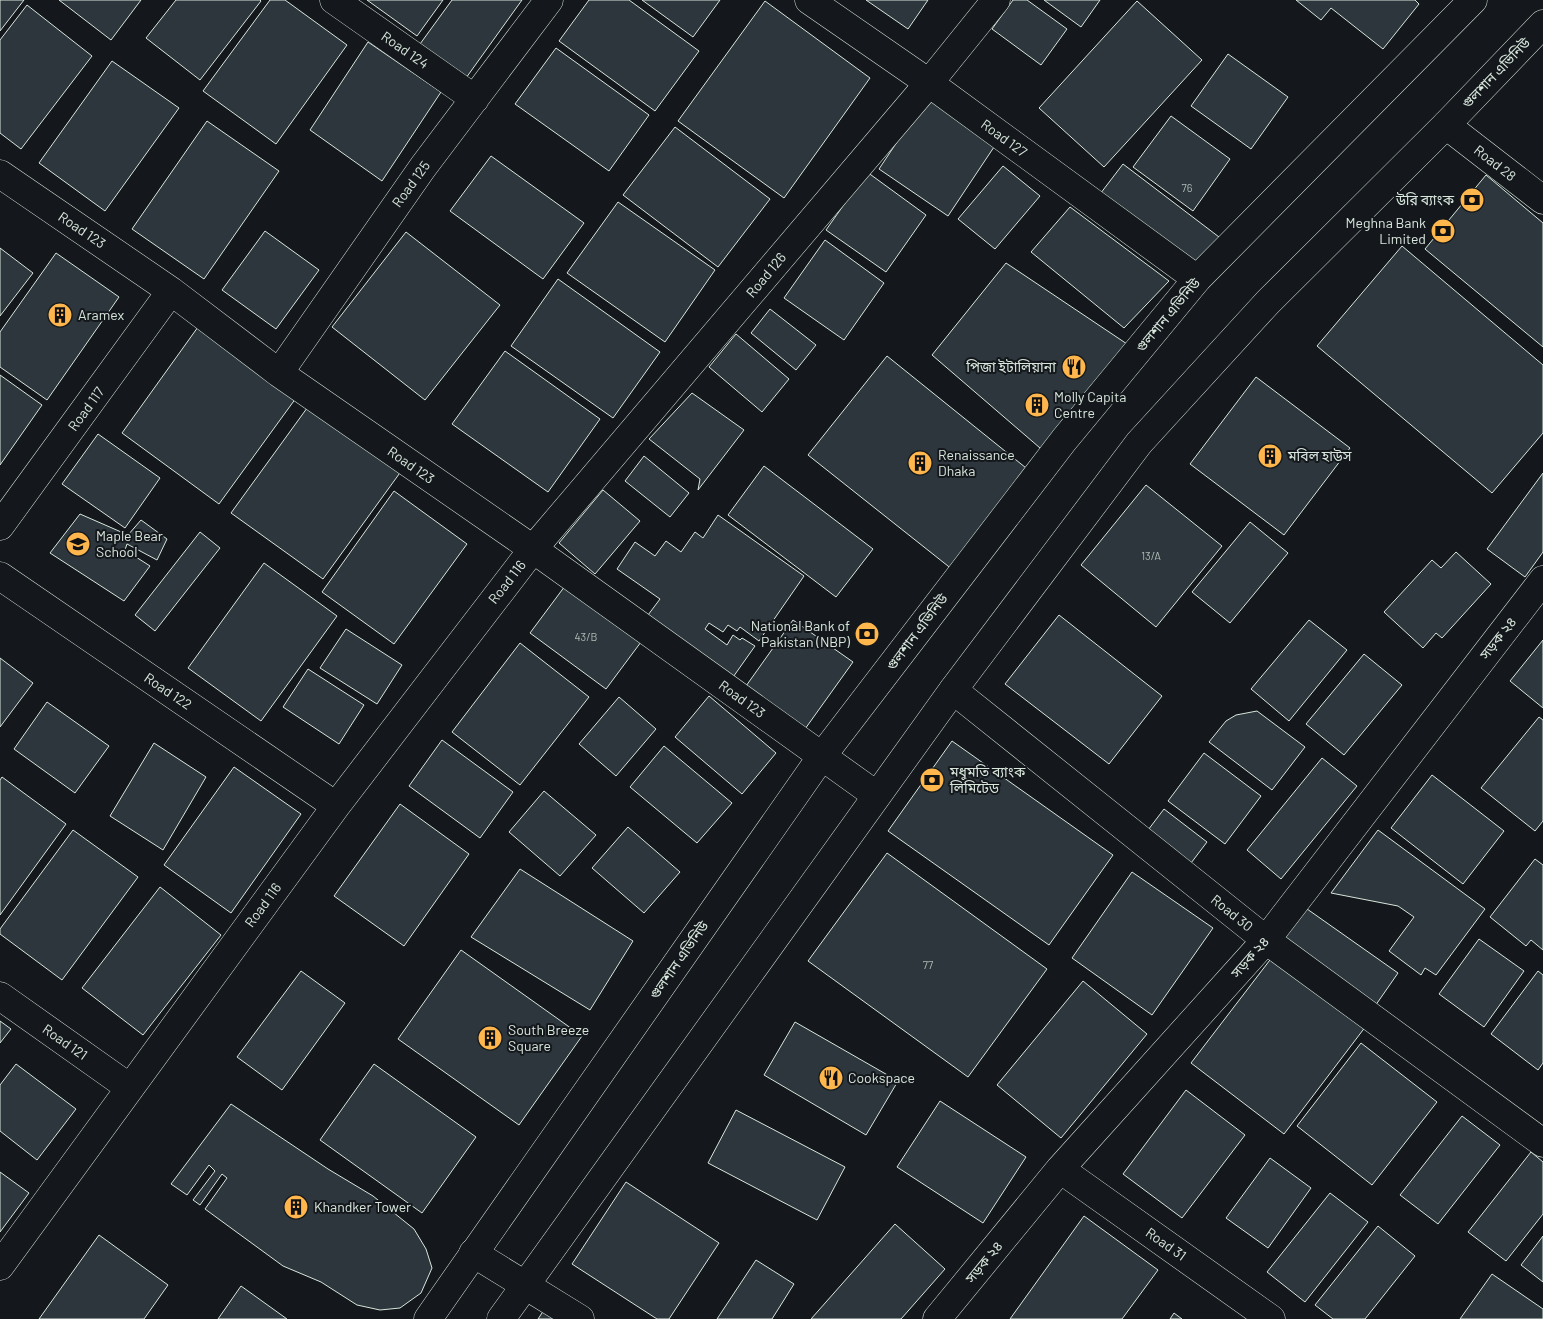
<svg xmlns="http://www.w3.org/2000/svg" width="1543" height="1319" font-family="Barlow,'Noto Sans Bengali',sans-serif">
	<rect width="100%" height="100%" fill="#14181c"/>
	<path fill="#2c363c" stroke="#d8e6dc" d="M0,0H24L0,31Z
		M59,0H141L111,40Z
		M176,0H260L261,1L200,80L146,38Z
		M270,0H285L347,45L276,144L203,91Z
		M367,0H443L417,36Z
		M452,0H522L466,78L420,44Z
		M589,0H629L699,51L655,111L559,41Z
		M642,0H720L693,37Z
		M866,0H928L908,29Z
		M1013,0H1027L1067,29L1041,65L992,29Z
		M1044,0H1100L1081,27Z
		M1296,0H1415L1419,4L1383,49L1331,8L1321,20Z
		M765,1L870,78L784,198L678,121Z
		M1137,1L1202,60L1104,167L1039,108Z
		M27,5L92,56L21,149L0,133V40Z
		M368,42L441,92L382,181L310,130Z
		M556,48L649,115L609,171L515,104Z
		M1228,54L1288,97L1251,149L1191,106Z
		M112,61L179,108L105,211L39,163Z
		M927,97L996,144L948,216L879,169Z
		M1171,116L1230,159L1193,211L1133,167Z
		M207,121L279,171L204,279L132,229Z
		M675,127L770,199L718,267L623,195Z
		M491,156L584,223L543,279L450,211Z
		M1123,164L1219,237L1192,271L1097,198Z
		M1003,166L1040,196L995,249L958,219Z
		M867,172L926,215L886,272L826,230Z
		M1486,175L1543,223V347L1425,249Z
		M618,202L715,270L665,342L567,273Z
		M1070,207L1169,281L1124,328L1031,252Z
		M265,231L319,270L276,329L222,290Z
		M406,232L500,305L425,400L332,327Z
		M825,240L884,283L844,340L784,298Z
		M1402,246L1543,365V433L1492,493L1317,346Z
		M0,248L33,273L0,316Z
		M56,253L119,297L47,400L0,367V332Z
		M1006,263L1130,346L1047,454L932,355Z
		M558,279L660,352L613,418L511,346Z
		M770,309L816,345L796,370L751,333Z
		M198,327L296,398L219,504L122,433Z
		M736,334L789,379L762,412L709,367Z
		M505,351L600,419L548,492L452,424Z
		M887,356L1031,472L953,570L808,455Z
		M0,375L42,405L0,465Z
		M1256,377L1350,448L1284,535L1190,464Z
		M692,393L744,430L698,490L700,479L649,439Z
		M310,404L402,470L323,579L231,513Z
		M98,434L160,478L125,528L62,484Z
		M644,456L689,493L670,517L625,481Z
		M764,466L873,549L836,597L728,515Z
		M1543,473V552L1525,577L1487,549Z
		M1146,485L1222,546L1156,627L1081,565Z
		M603,490L640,521L595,574L559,543Z
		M394,491L467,544L394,644L322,592Z
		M80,514L128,535L141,520L167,539L157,560L127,544L125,550L150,566L124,601L50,553Z
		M718,515L804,576L759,641L740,627L737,631L728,625L723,632L709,623L705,629L727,645L733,635L740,640L742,638L755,646L731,680L645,619L660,599L617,569L635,542L655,556L666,541L681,552L695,532L703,538Z
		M1250,522L1288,553L1230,623L1192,592Z
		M200,532L220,548L155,631L135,615Z
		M1456,552L1491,584L1442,638L1436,633L1423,648L1384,612L1432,560L1441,568Z
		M264,563L337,616L261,721L188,668Z
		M565,586L641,642L606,689L530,633Z
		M1059,615L1162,696L1109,764L1005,684Z
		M793,620L853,662L805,729L746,686Z
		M1309,620L1347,650L1289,721L1251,689Z
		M346,629L402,665L377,704L320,668Z
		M1543,640V708L1510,681Z
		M520,643L589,697L520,785L452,732Z
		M1364,654L1402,685L1344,755L1306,724Z
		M0,658L33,683L0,727Z
		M308,669L364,705L339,744L283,707Z
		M709,696L776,753L742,794L675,737Z
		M619,697L656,729L616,776L579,744Z
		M47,702L109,746L75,793L14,749Z
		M1257,711L1305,747L1272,790L1209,742L1226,721L1236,715Z
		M1539,717L1543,720V821L1535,831L1481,788Z
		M442,740L513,792L480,838L409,786Z
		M952,741L1113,855L1049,945L888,831Z
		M154,743L206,777L163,850L110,816Z
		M664,746L732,803L697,843L630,787Z
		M1204,753L1261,796L1225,844L1168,801Z
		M1322,758L1357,786L1281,879L1247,850Z
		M234,767L301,814L231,913L164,865Z
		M1432,775L1504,831L1463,884L1391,828Z
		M2,777L66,824L0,915V780Z
		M544,791L596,835L560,876L509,832Z
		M400,804L469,854L404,946L334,896Z
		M1164,809L1207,842L1188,867L1145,834Z
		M628,827L680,872L644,913L592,868Z
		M73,830L138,877L62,980L0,934V929Z
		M1378,830L1485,909L1436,975L1425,968L1421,975L1389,951L1414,917L1398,906L1331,893Z
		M887,853L1047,969L968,1077L808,961Z
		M1535,859L1543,865V950L1531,940L1526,946L1490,917Z
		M520,869L633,941L590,1010L471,937Z
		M1132,872L1213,928L1152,1015L1072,958Z
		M160,887L221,935L143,1035L82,988Z
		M1300,904L1398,973L1373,1009L1274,940Z
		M1479,939L1524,971L1484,1027L1439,994Z
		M461,950L582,1036L519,1125L398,1039Z
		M1273,956L1366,1026L1284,1134L1191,1063Z
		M301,971L345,1003L282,1090L237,1057Z
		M1538,971L1543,975V1063L1538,1070L1491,1034Z
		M1083,981L1147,1034L1061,1138L997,1085Z
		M0,1021L11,1029L0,1043Z
		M795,1022L898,1081L866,1135L764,1075Z
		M1361,1043L1437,1102L1372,1185L1297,1126Z
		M16,1064L76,1109L37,1160L0,1131V1085Z
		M374,1064L476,1137L422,1213L320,1140Z
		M1186,1090L1245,1135L1182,1218L1123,1174Z
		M940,1101L1026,1157L983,1223L897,1167Z
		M231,1104L328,1169L373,1196L414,1229L426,1249L432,1268L421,1293L400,1308L380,1310L357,1305L321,1282L283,1266L205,1209L227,1178L222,1174L200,1205L193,1200L215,1171L209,1165L187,1195L171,1184Z
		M736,1110L845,1167L817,1220L708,1163Z
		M1462,1116L1500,1145L1438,1224L1400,1195Z
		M1531,1152L1543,1162V1214L1506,1261L1468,1232Z
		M1270,1158L1311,1188L1268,1248L1226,1218Z
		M0,1172L29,1193L0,1232Z
		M626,1182L719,1243L669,1319H657L572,1264Z
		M1330,1193L1368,1222L1305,1302L1267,1272Z
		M1084,1216L1158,1270L1122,1319H1010Z
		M895,1224L945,1269L901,1319H811Z
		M1378,1226L1415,1256L1365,1319H1333L1315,1305Z
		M99,1235L168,1285L144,1319H39Z
		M1543,1236V1282L1521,1265Z
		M756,1260L794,1284L772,1319H717Z
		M1492,1274L1543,1309V1319H1460Z
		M241,1286L287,1319H218Z
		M546,1307L567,1319H538Z
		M1174,1313L1182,1319H1170Z"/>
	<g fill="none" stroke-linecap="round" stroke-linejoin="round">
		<defs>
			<path id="minor" d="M334,0L475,99
				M809,0L929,83L1197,279
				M1446,125L1543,200
				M0,174L171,291L279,373L533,549L876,795
				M279,373L423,167L549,0
				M0,526L171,291
				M0,576L336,806
				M953,690L1266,940L1543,1143
				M0,996L130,1088
				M1060,1169L1271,1319
				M473,1253L580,1319
				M0,1266L336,806L533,549L929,83L996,0
				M937,1319L1060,1169L1266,940L1543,580"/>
			<path id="major" d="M428,1319L822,756L1064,440L1197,279L1473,0
				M501,1319L953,690L1139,443L1268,302L1446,125L1543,24"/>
		</defs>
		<use href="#minor" stroke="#d8e6dc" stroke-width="29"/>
		<use href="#major" stroke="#d8e6dc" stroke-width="29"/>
		<use href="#minor" stroke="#14181c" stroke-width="28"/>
		<use href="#major" stroke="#14181c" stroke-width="28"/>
	</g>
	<defs>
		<symbol id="bank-disc" viewBox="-11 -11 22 22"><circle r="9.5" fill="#ffb74d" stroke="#14181c"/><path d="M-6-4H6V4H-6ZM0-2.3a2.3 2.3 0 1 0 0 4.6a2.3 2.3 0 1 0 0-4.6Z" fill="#111"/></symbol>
		<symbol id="building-disc" viewBox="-11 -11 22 22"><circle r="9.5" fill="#ffb74d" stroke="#14181c"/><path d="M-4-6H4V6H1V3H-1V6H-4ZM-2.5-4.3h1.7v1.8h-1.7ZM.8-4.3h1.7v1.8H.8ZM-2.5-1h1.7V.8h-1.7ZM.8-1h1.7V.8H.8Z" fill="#111"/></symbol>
		<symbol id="restaurant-disc" viewBox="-11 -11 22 22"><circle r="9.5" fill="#ffb74d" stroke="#14181c"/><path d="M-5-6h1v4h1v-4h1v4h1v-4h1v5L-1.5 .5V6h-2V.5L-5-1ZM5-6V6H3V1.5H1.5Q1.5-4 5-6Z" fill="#111"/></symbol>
		<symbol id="school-disc" viewBox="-11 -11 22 22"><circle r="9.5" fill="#ffb74d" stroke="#14181c"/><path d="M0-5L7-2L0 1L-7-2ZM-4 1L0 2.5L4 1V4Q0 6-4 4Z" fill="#111"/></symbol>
	</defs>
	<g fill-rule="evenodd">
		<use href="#bank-disc" x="1458" y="186" width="28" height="28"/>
		<use href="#bank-disc" x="1429" y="217" width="28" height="28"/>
		<use href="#building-disc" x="46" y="301" width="28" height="28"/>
		<use href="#restaurant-disc" x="1060" y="353" width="28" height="28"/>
		<use href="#building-disc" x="1023" y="391" width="28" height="28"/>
		<use href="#building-disc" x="1256" y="442" width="28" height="28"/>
		<use href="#building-disc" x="906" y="449" width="28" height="28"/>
		<use href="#school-disc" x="64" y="530" width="28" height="28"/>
		<use href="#bank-disc" x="853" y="620" width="28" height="28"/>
		<use href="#bank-disc" x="918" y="766" width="28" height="28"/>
		<use href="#building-disc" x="476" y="1024" width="28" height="28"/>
		<use href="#restaurant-disc" x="817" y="1064" width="28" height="28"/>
		<use href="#building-disc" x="282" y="1193" width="28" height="28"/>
	</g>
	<g text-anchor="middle" stroke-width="4" stroke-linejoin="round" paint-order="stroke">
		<g font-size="11" fill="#adbab4">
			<text x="1187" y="192">76</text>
			<text x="1151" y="560">13/A</text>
			<text x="586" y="641">43/B</text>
			<text x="928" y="969">77</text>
		</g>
		<g font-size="14" fill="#d8e6dc" stroke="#14181c">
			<text transform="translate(405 50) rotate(35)" y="5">Road 124</text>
			<text transform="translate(1496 73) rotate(-46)" y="5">গুলশান এভিনিউ</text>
			<text transform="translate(1004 138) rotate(36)" y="5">Road 127</text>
			<text transform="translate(1495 163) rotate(38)" y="5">Road 28</text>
			<text transform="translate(411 184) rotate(-54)" y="5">Road 125</text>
			<text transform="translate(82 230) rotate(34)" y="5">Road 123</text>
			<text transform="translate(766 275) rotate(-50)" y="5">Road 126</text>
			<text transform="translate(1168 315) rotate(-50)" y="5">গুলশান এভিনিউ</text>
			<text transform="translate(86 409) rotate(-54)" y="5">Road 117</text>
			<text transform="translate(411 465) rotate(35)" y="5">Road 123</text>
			<text transform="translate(507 582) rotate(-52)" y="5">Road 116</text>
			<text transform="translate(917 632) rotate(-53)" y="5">গুলশান এভিনিউ</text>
			<text transform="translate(1498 638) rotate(-52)" y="5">সড়ক ২৪</text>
			<text transform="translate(168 691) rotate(34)" y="5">Road 122</text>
			<text transform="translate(742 699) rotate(36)" y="5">Road 123</text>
			<text transform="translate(263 905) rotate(-54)" y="5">Road 116</text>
			<text transform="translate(1232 913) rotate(39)" y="5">Road 30</text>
			<text transform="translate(1250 957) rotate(-49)" y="5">সড়ক ২৪</text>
			<text transform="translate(679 960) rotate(-55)" y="5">গুলশান এভিনিউ</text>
			<text transform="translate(65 1042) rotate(35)" y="5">Road 121</text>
			<text transform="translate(1166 1244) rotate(35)" y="5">Road 31</text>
			<text transform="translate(984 1262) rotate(-51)" y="5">সড়ক ২৪</text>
		</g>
		<g font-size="14" fill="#d8e6dc" stroke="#14181c" text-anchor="start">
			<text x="1454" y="205" text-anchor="end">উরি ব্যাংক</text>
			<text x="1426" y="228" text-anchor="end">Meghna Bank<tspan x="1426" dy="16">Limited</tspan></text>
			<text x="78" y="320">Aramex</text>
			<text x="1056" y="372" text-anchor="end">পিজা ইটালিয়ানা</text>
			<text x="1054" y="402">Molly Capita<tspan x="1054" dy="16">Centre</tspan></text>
			<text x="938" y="460">Renaissance<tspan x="938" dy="16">Dhaka</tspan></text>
			<text x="1288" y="461">মবিল হাউস</text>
			<text x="96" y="541">Maple Bear<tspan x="96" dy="16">School</tspan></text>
			<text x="850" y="631" text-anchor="end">National Bank of<tspan x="850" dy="16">Pakistan (NBP)</tspan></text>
			<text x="950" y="777">মধুমতি ব্যাংক<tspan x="950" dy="16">লিমিটেড</tspan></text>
			<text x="508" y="1035">South Breeze<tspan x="508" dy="16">Square</tspan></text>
			<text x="848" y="1083">Cookspace</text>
			<text x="314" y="1212">Khandker Tower</text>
		</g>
	</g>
</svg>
